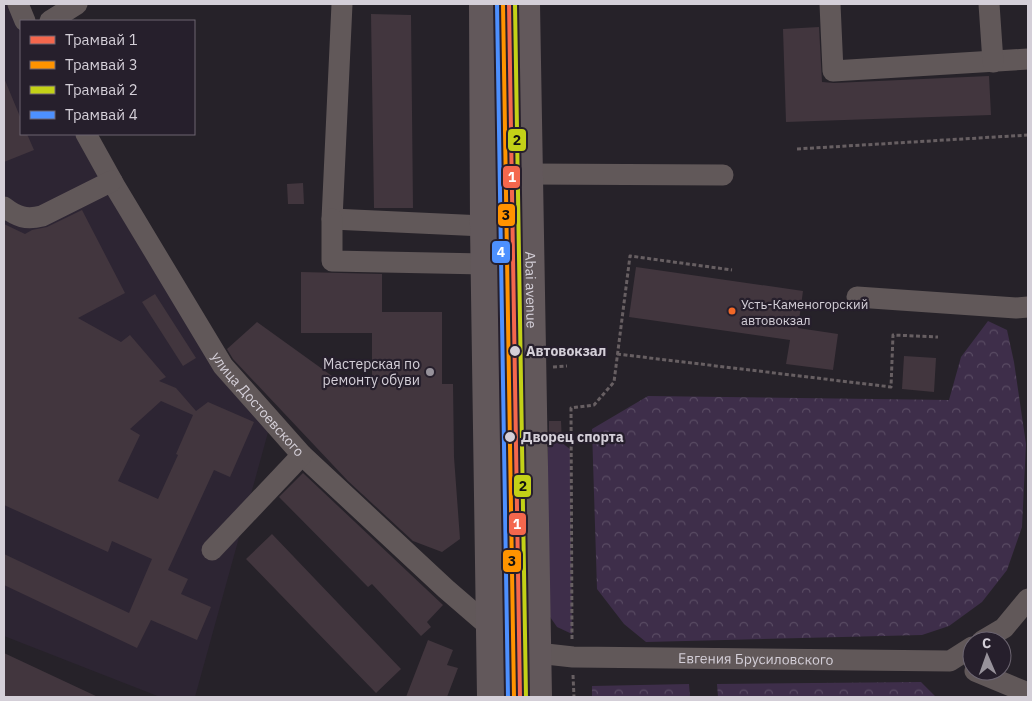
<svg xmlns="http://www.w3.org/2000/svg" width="1032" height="701" font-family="'IBM Plex Sans',sans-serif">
	<defs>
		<pattern id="forest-crowns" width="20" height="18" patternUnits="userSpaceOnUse" patternTransform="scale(1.25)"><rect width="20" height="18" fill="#3e2e4a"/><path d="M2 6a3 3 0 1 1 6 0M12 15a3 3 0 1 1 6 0" fill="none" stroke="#594b63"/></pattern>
	</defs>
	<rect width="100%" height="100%" fill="#262229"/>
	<path fill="#2d2533" d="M4,4H17L21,21V134H91L222,364L272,418L195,697H160L4,636Z"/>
	<path fill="#3e2e4a" d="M548,443H562L570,449L572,634L557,627L548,614L547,540Z"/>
	<path fill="url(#forest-crowns)" d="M988,321L1007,330L1014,362L1026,444L1022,527L1007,570L982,602L949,626L922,635L646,642L624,624L597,589L592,429L648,396L949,400L961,357Z
		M921,682L936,697H718L717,684Z
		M689,684L690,697H592V686Z"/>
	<path fill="#42363e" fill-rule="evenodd" d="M371,14L411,15L413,208H374Z
		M819,27L822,82L834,83L989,76L991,115L786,122L783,29Z
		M4,78L21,119V134H27L34,150L4,162Z
		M303,183L304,204H288L287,184Z
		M82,210L125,293L78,318L121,342L130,335L166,377L159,381L176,388L196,411L208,402L254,422L230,477L214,470L168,570L188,579L181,594L211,607L197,640L151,620L137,648L4,585V554L129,613L152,559L112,541L108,552L4,505V224L25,234L32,230L47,227ZM161,401L193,415L176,454L178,455L158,499L118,481L140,435L130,429Z
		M636,267L803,291L798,328L838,334L833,370L786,364L790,340L629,317Z
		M301,272L382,274V312H442V384H453L454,457L460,539L442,552L413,541L348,481L233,359L227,349L257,322L332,376L372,380V333H301Z
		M155,294L196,358L183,366L142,302Z
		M904,356L936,358L934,392L902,389Z
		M549,421H561L562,443H549Z
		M303,473L443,605L427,622L431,627L421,636L372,584L368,587L279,497Z
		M272,534L401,669L376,693L246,559Z
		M428,640L453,650L447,665L458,668L447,697H406Z
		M4,653L98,697H4Z"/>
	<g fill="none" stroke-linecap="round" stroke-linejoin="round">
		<path stroke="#675f62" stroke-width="3" stroke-dasharray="4 2.5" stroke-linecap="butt" d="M797,149L1028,135
			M617,354L891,387L893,335L938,337
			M553,367L567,366
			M572,639L571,408L594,405L614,382L630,256L732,270
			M573,675L574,697"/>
		<g stroke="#615859" stroke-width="21">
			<path d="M18,4L25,21"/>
			<path d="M342,4L332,219L484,226"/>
			<path d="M830,4L833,71L1028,59"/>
			<path d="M989,4L993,62"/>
			<path d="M50,21L77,4"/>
			<path id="s1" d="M86,134L116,188L223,366L302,455L446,589L490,627L537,653L573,657L950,661L972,647"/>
			<path d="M529,174L723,175"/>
			<path d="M4,207C17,217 26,220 42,216L112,181"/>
			<path d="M332,219V261L485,264"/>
			<path d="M857,297L1016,308L1028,307"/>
			<path d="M212,550L302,455"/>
			<path d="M982,641L1004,628L1028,599"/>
			<path d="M975,671L1028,693"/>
		</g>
		<g stroke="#62585b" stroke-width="28">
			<path d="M483,4L484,226L491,697"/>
			<path id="s2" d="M526,4L538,697"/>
		</g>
		<defs>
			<path id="tram-1" d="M509,4L520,697"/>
			<path id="tram-2" d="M503,4L514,697"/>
			<path id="tram-3" d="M515,4L526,697"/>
			<path id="tram-4" d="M497,4L508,697"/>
		</defs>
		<use href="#tram-1" stroke="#261f2c" stroke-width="8"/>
		<use href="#tram-2" stroke="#261f2c" stroke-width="8"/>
		<use href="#tram-3" stroke="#261f2c" stroke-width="8"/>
		<use href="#tram-4" stroke="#261f2c" stroke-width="8"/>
		<use href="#tram-1" stroke="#f4674d" stroke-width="4"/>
		<use href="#tram-2" stroke="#ff9300" stroke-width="4"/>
		<use href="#tram-3" stroke="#c3d117" stroke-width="4"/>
		<use href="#tram-4" stroke="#4d90ff" stroke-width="4"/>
	</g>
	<circle fill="#f36827" stroke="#261f2c" stroke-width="2" cx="732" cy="311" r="4.5"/>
	<g fill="#d4cfd8" stroke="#261f2c" stroke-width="2">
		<circle cx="515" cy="351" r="6"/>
		<circle cx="510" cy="437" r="6"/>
	</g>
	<circle fill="#97929b" stroke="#261f2c" stroke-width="2" cx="430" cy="372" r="5"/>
	<g text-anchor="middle" stroke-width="4.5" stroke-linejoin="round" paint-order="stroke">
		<g font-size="13" fill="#d4cfd8" stroke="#261f2c" text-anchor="start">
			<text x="741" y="309">Усть-Каменогорский<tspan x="741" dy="16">автовокзал</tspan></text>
		</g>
		<g font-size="14" fill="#d4cfd8" stroke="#261f2c">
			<text dy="5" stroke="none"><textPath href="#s2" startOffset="286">Abai avenue</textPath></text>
			<text dy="5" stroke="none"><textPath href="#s1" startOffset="321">улица Достоевского</textPath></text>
			<text dy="5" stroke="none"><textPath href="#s1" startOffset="916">Евгения Брусиловского</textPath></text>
		</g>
		<g font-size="14" font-weight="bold" fill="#d4cfd8" stroke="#261f2c" text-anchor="start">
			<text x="526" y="356">Автовокзал</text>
			<text x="521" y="442">Дворец спорта</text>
		</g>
		<g font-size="14" fill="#d4cfd8" stroke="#261f2c" text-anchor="end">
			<text x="420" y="369">Мастерская по<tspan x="420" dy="16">ремонту обуви</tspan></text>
		</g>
	</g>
	<g stroke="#261f2c" stroke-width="2">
		<rect x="507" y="128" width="20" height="24" rx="5" fill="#c3d117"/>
		<rect x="502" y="165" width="19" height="24" rx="5" fill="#f4674d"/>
		<rect x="497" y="203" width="19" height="24" rx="5" fill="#ff9300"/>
		<rect x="491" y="240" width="20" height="24" rx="5" fill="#4d90ff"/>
		<rect x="513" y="474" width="19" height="24" rx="5" fill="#c3d117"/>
		<rect x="508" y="512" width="19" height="24" rx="5" fill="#f4674d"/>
		<rect x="502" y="549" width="20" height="24" rx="5" fill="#ff9300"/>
	</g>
	<g font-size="14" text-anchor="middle" font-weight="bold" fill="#fff">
		<text x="512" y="182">1</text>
		<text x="501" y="257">4</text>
		<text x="517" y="529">1</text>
	</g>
	<g font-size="14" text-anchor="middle" font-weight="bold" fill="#111">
		<text x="517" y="145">2</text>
		<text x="506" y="220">3</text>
		<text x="523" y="491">2</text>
		<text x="512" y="566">3</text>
	</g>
	<rect width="1032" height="701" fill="none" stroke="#d4cfd8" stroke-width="10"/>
	<rect x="20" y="20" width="175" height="115" fill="#261f2c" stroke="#6c6571"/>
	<rect x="30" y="36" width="25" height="8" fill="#f4674d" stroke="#6c6571"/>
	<text x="65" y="45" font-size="15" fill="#d4cfd8">Трамвай 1</text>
	<rect x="30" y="61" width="25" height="8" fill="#ff9300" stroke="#6c6571"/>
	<text x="65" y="70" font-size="15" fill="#d4cfd8">Трамвай 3</text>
	<rect x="30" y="86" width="25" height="8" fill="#c3d117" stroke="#6c6571"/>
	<text x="65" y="95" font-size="15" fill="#d4cfd8">Трамвай 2</text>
	<rect x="30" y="111" width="25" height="8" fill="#4d90ff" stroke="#6c6571"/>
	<text x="65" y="120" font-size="15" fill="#d4cfd8">Трамвай 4</text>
	<g transform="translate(987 656) rotate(358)"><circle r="24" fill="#261f2c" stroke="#6c6571"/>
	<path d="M0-4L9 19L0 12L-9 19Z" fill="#97929b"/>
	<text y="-8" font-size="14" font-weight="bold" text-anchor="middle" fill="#d4cfd8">С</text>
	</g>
</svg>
